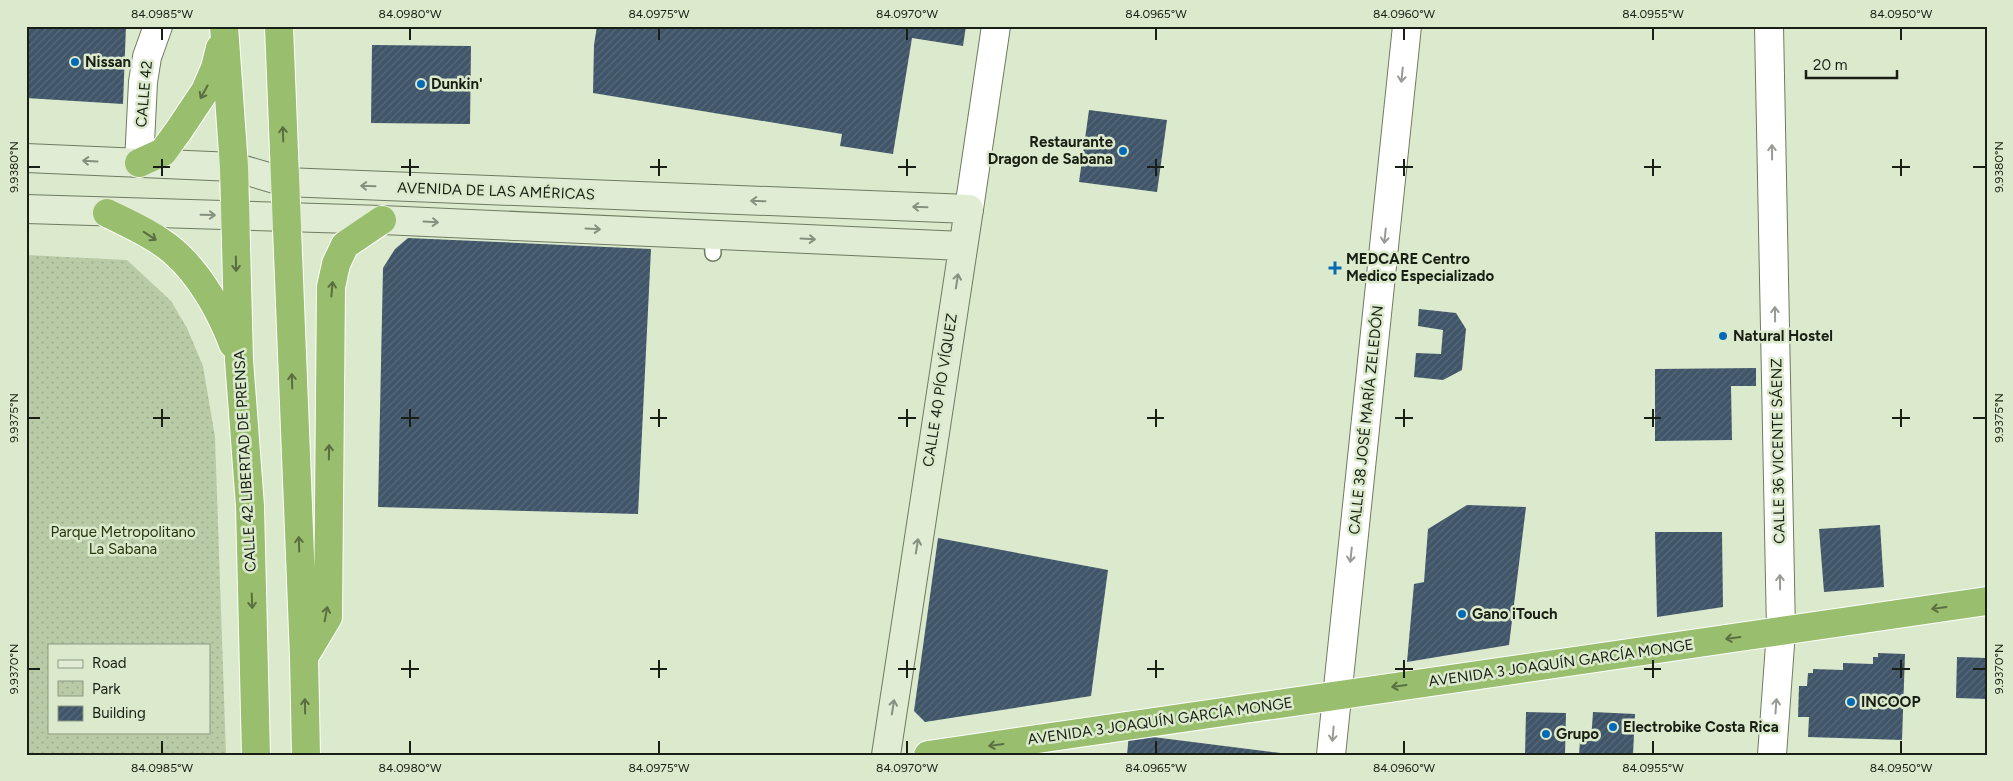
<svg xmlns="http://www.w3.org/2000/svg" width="2013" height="781" font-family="Figtree,sans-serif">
	<defs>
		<pattern id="park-dots" width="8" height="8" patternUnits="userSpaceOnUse" patternTransform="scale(1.25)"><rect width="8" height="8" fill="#b9cba6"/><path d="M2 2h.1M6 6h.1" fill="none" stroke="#9eae8e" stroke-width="1.8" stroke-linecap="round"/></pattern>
		<pattern id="building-hatch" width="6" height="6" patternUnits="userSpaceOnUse" patternTransform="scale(1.25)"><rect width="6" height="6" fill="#405569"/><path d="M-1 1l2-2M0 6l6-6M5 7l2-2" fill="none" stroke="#586a79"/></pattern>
	</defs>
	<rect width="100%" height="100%" fill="#dbeacc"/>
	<path fill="url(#park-dots)" fill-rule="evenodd" d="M26,255L127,260L171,301L187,328L203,366L215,437L226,755H26ZM49,645H209V732H49Z"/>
	<path fill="url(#building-hatch)" d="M26,26H126L123,104L26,98Z
		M597,26H966L963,46L912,38L893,154L840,146L842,134L593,93L594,45Z
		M372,45L471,46L470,124L371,123Z
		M1089,110L1167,120L1157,192L1079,182Z
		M408,238L651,249L638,514L378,507L383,268L395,249Z
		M1419,309L1456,313L1466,329L1462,370L1443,380L1414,377L1416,353L1441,354L1443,330L1418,326Z
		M1756,368V386H1731L1732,440L1655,441V369Z
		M1467,505L1526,507L1509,645L1407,662L1414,584L1424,582L1428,529Z
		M1880,525L1884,587L1824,592L1819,529Z
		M1655,532H1722L1723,607L1657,617Z
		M938,538L1108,570L1091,696L925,722L914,711Z
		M1878,653L1905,654L1902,740L1808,737L1809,717H1798L1799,686H1807L1808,673H1813V669L1843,670V663L1873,664V657H1878Z
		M1957,657L1987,658V699L1956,698Z
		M1526,712L1566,713L1565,755H1525Z
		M1593,712L1635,714L1633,755H1579L1580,741H1591Z
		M1129,734L1289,754V755H1127Z"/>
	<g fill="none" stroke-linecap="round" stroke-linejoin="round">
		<defs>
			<path id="lane" d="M712,235L713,253"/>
			<path id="street" d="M1769,26L1781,631L1772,755
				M139,163L143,82L147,57L158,26
				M969,209L996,26
				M1331,755L1407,26"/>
			<path id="secondary" d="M26,158L234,167L285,182L969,209L886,755
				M26,209L382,220L963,246"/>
			<path id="highway" d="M224,26L234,167L239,360L250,506L256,755
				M279,26L304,657L306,755
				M139,163L163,152L179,130L205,91L215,68L220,48
				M107,213C129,224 154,235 173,251C200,274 221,312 233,344
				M304,657L328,617L331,287L336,264L345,245L382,220
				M928,755L1987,601"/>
		</defs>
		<use href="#lane" stroke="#6e7b60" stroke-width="18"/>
		<use href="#street" stroke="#6e7b60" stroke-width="30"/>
		<use href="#secondary" stroke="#6e7b60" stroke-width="30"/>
		<use href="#highway" stroke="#fff" stroke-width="30"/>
		<use href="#lane" stroke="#fff" stroke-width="15"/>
		<use href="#street" stroke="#fff" stroke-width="28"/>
		<use href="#secondary" stroke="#e0ecd4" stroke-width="28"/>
		<use href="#highway" stroke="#99be6e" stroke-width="28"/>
	</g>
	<defs><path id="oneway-shaft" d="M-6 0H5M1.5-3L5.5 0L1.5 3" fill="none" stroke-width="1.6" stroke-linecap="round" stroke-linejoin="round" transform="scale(1.25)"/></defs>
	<g stroke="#989a95">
		<use href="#oneway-shaft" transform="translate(1402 75) rotate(96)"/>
		<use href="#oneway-shaft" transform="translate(1772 152) rotate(-91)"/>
		<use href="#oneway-shaft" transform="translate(1385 236) rotate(96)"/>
		<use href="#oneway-shaft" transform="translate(1775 314) rotate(-91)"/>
		<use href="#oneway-shaft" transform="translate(1351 555) rotate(96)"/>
		<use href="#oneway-shaft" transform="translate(1780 582) rotate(-91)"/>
		<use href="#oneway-shaft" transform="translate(1776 706) rotate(-86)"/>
		<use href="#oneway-shaft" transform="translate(1333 734) rotate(95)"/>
	</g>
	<g stroke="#596e41">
		<use href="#oneway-shaft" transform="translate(204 92) rotate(119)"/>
		<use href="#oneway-shaft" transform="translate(283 134) rotate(-92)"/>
		<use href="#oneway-shaft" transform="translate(150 236) rotate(33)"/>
		<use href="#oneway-shaft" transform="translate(236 264) rotate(89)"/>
		<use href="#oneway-shaft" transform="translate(332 289) rotate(-85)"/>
		<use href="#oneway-shaft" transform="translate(292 381) rotate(-92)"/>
		<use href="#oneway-shaft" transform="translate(329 452) rotate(-89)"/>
		<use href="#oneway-shaft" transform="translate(299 544) rotate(-92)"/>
		<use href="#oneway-shaft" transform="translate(252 601) rotate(88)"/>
		<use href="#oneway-shaft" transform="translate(1939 608) rotate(172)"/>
		<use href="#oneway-shaft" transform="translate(326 614) rotate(-79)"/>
		<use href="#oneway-shaft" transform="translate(1733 638) rotate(172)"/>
		<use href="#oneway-shaft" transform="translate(1399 686) rotate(172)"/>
		<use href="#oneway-shaft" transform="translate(305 706) rotate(-91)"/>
		<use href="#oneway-shaft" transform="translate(996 745) rotate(172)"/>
	</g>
	<g stroke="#86907e">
		<use href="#oneway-shaft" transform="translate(90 161) rotate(-177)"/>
		<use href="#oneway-shaft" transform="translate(368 186) rotate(-178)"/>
		<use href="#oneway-shaft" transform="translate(758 201) rotate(-178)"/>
		<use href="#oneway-shaft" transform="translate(920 207) rotate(-178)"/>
		<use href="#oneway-shaft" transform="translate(208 215) rotate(1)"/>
		<use href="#oneway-shaft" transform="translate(431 222) rotate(3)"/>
		<use href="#oneway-shaft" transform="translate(593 229) rotate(3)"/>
		<use href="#oneway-shaft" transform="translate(808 239) rotate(3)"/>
		<use href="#oneway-shaft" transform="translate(957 281) rotate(-81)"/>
		<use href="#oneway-shaft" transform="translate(917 546) rotate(-81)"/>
		<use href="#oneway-shaft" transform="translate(893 707) rotate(-81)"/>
	</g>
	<path fill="none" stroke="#191f14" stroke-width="2" d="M162,28V40M410,28V40M659,28V40M907,28V40M1156,28V40M1404,28V40M1653,28V40M1901,28V40M162,159V176M410,159V176M659,159V176M907,159V176M1156,159V176M1404,159V176M1653,159V176M1901,159V176M28,167H40M153,167H170M401,167H419M650,167H667M898,167H916M1147,167H1164M1395,167H1413M1644,167H1661M1892,167H1910M1973,167H1986M162,409V427M410,409V427M659,409V427M907,409V427M1156,409V427M1404,409V427M1653,409V427M1901,409V427M28,418H40M153,418H170M401,418H419M650,418H667M898,418H916M1147,418H1164M1395,418H1413M1644,418H1661M1892,418H1910M1973,418H1986M410,660V678M659,660V678M907,660V678M1156,660V678M1404,660V678M1653,660V678M1901,660V678M28,669H40M401,669H419M650,669H667M898,669H916M1147,669H1164M1395,669H1413M1644,669H1661M1892,669H1910M1973,669H1986M162,741V754M410,741V754M659,741V754M907,741V754M1156,741V754M1404,741V754M1653,741V754M1901,741V754"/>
	<g fill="#026ab6" stroke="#dbeacc" stroke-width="2">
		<circle cx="75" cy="62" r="5"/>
		<circle cx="421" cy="84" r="5"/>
		<circle cx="1123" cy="151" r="5"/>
		<path d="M1332.5 260.5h5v5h5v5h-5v5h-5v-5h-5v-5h5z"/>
		<circle cx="1723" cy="336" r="5"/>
		<circle cx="1462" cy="614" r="5"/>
		<circle cx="1851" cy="702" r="5"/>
		<circle cx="1613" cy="727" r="5"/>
		<circle cx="1546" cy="734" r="5"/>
	</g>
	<g text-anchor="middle" stroke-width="5" stroke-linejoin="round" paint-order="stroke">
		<g font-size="15" font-weight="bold" fill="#191f14" stroke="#dbeacc" text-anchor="start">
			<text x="85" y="67">Nissan</text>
			<text x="431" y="89">Dunkin'</text>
			<text x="1113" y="147" text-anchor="end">Restaurante<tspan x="1113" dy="17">Dragon de Sabana</tspan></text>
			<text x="1346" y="264">MEDCARE Centro<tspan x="1346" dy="17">Medico Especializado</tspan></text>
			<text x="1733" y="341">Natural Hostel</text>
			<text x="1472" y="619">Gano iTouch</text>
			<text x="1861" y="707">INCOOP</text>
			<text x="1623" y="732">Electrobike Costa Rica</text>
			<text x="1556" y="739">Grupo</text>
		</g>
		<g font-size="15" fill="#191f14" stroke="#dbeacc">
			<text transform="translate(144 94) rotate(-85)" y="5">CALLE 42</text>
			<text transform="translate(496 191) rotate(2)" y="5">AVENIDA DE LAS AMÉRICAS</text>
			<text transform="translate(940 390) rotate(-81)" y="5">CALLE 40 PÍO VÍQUEZ</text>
			<text transform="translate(1366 420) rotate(-84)" y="5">CALLE 38 JOSÉ MARÍA ZELEDÓN</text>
			<text transform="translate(1778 451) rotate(-91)" y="5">CALLE 36 VICENTE SÁENZ</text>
			<text transform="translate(245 461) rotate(-93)" y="5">CALLE 42 LIBERTAD DE PRENSA</text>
			<text transform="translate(1561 663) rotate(-8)" y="5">AVENIDA 3 JOAQUÍN GARCÍA MONGE</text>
			<text transform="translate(1160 721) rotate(-8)" y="5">AVENIDA 3 JOAQUÍN GARCÍA MONGE</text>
		</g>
		<g font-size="15" fill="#26370c" stroke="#dbeacc">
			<text x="123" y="537">Parque Metropolitano<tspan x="123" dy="17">La Sabana</tspan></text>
		</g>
	</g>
	<rect width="2013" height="781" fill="none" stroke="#dbeacc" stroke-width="55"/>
	<rect x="48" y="644" width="162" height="90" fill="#dbeacc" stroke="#8d9982"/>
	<rect x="58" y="660" width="25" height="8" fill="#e0ecd4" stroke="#8d9982"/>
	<text x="92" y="668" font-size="15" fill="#191f14">Road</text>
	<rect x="58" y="681" width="25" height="15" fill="url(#park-dots)" stroke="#8d9982"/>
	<text x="92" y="694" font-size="15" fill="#191f14">Park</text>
	<rect x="58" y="706" width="25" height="15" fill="url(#building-hatch)" stroke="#8d9982"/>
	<text x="92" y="718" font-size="15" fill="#191f14">Building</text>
	<path d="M1806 70v8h91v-8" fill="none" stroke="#191f14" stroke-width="2.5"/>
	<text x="1813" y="70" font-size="15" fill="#191f14" stroke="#dbeacc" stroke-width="4" paint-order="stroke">20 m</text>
	<rect x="28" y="28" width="1958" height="726" fill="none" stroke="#191f14" stroke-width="2"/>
	<g font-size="12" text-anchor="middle" fill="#191f14">
		<text x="162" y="18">84.0985°W</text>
		<text x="410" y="18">84.0980°W</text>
		<text x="659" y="18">84.0975°W</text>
		<text x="907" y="18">84.0970°W</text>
		<text x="1156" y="18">84.0965°W</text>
		<text x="1404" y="18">84.0960°W</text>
		<text x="1653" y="18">84.0955°W</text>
		<text x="1901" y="18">84.0950°W</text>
		<text transform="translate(14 167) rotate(-90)" y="4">9.9380°N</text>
		<text transform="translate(1999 167) rotate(-90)" y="4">9.9380°N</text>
		<text transform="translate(14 418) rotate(-90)" y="4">9.9375°N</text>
		<text transform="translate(1999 418) rotate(-90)" y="4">9.9375°N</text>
		<text transform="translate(14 669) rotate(-90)" y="4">9.9370°N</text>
		<text transform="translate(1999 669) rotate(-90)" y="4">9.9370°N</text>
		<text x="162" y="772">84.0985°W</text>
		<text x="410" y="772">84.0980°W</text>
		<text x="659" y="772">84.0975°W</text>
		<text x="907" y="772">84.0970°W</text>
		<text x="1156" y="772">84.0965°W</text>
		<text x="1404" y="772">84.0960°W</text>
		<text x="1653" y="772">84.0955°W</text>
		<text x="1901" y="772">84.0950°W</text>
	</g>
</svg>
